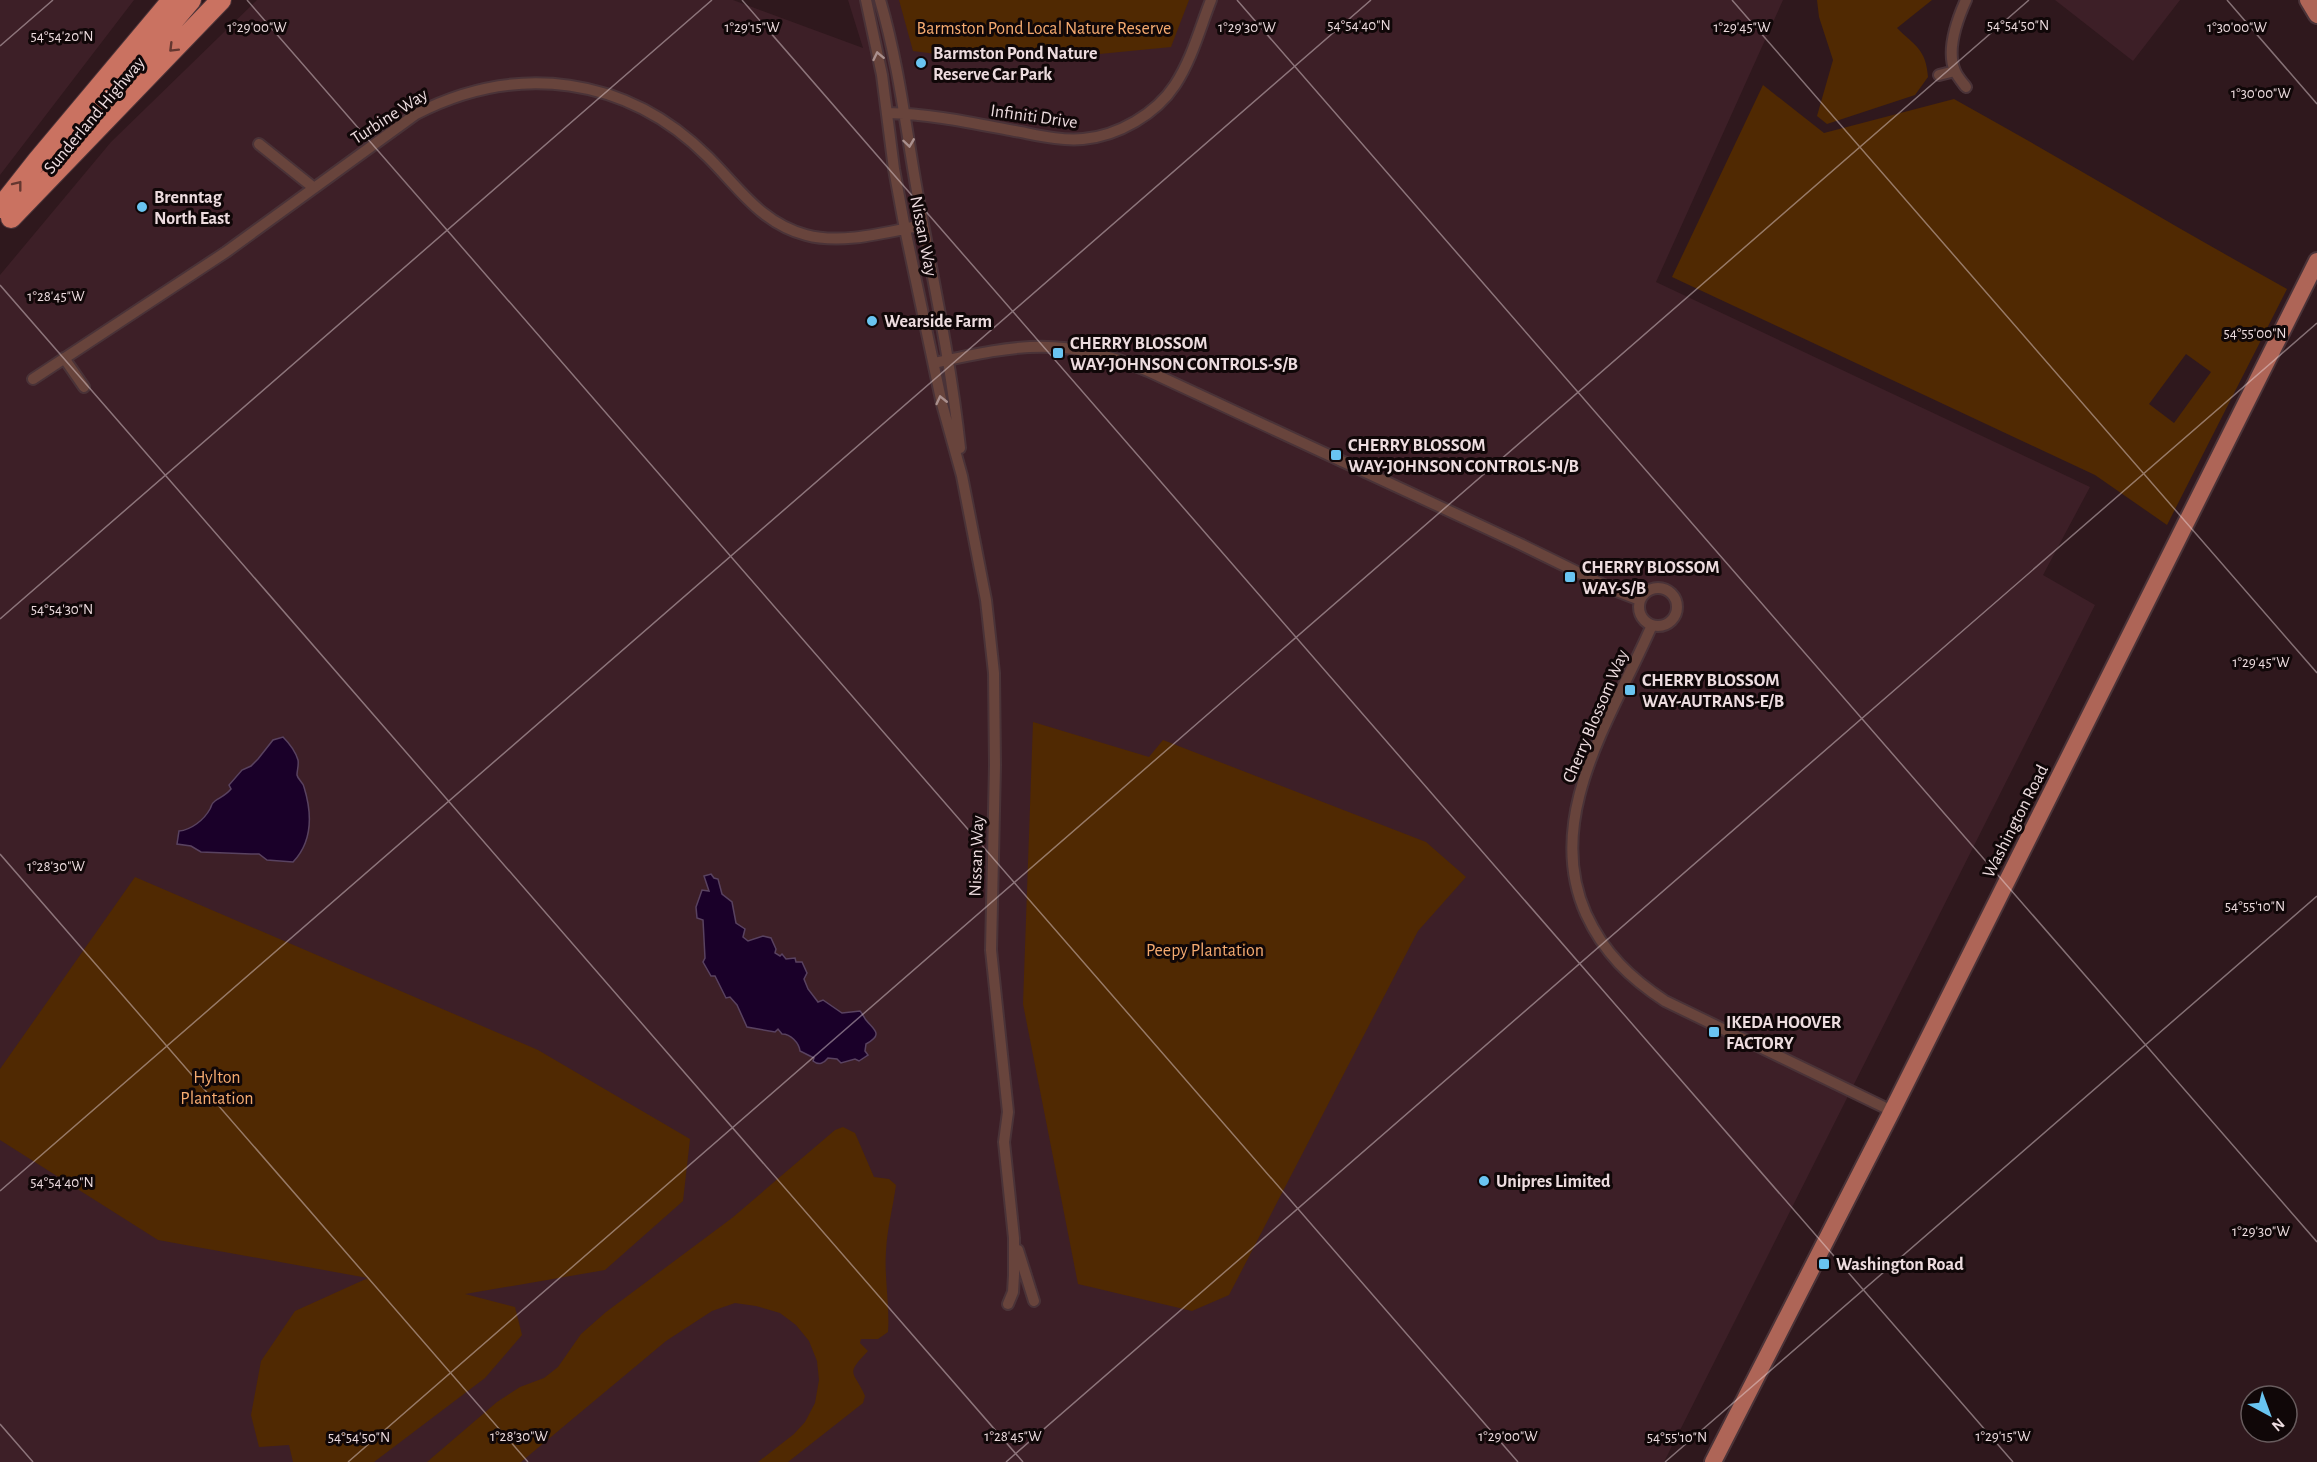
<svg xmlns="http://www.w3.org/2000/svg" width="2317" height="1462" font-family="'Alegreya Sans',sans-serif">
	<rect width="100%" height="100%" fill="#2f181d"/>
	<path fill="#3d1f27" d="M0,0H134L0,175Z
		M257,0H733L863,48L848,0H1783L1656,282L2090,487L2043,575L2095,605L1664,1462H0V275L111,142Z
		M2055,0H2180L2133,61Z"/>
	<path fill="#502902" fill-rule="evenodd" d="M899,0H1189L1171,47L1079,56L944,55L913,51Z
		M1817,0H1932L1897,28C1915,46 1926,49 1928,77L1915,95L1827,124L1817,116L1833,60L1819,17Z
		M1763,85L1824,133L1954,99C2066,161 2175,227 2287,289L2167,525L2095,475L1672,277ZM2186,354L2211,372L2174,423L2149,404Z
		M1033,722L1149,757L1163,740L1426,842L1466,877L1418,931L1229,1295L1192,1311L1078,1284L1023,1004Z
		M135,877L538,1050L690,1139L683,1201L605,1270L465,1294L515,1307L522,1335L485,1378L374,1462H293L289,1445L259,1447L251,1415L261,1361L295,1311L368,1278L158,1240L0,1140V1069Z
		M843,1127L855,1133L874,1177L889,1179L896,1185C893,1207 887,1229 886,1251C884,1278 890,1305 888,1332L878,1339H861L860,1343L868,1351C844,1376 854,1370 865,1396L863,1403L788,1462H758L794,1434L805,1422L815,1403L819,1380L817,1361L809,1341L796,1325L780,1313L756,1306L735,1303L712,1311L666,1341L521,1462H427L497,1402L520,1387L544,1378L558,1367L581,1334L606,1312L732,1218L835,1130Z"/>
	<path fill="#1a0029" stroke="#594260" stroke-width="1.5" d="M283,737C290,744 295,750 298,760C299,765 297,770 297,775C298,780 303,782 304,787C312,813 313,841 293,862L267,860L259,854H251L201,852L191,846L177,844L179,831C191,830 204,820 210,809C212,805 211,804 215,801C221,797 226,795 231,789L229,785L242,770L251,766L258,759L273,740Z
		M711,874L714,878L718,879L722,894L732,902L736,923L745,929L743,937L748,941L763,936L771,938L776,949L775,953L780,956L782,954L786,959L795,958L796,962H802L807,973L804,979L808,989L818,1002L823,1000L842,1013L860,1011C862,1013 864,1017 866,1020C874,1030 884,1034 866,1044L865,1051L868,1055L859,1061L855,1059L841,1063L837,1059L828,1058C824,1063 819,1066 813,1061L814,1058L800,1051C799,1043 791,1034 782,1034L778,1029L775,1032L747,1027L737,1005L730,997L726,998L715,976H711L703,962L705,958L703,920L697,918L696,907L702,890L709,891L704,876Z"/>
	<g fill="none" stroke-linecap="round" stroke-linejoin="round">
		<defs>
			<path id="street" d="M866,0L882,75L894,169L905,229L942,404L962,476L986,600L994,673L995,765L991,950L1008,1112L1004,1142L1014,1238V1275L1013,1292L1008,1304
				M880,0C899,65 906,130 918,197C933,280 951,363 960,448
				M1939,75L1955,71
				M1966,87C1962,82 1957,76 1955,71C1946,50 1957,20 1966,0
				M887,113C931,114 972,123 1015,131C1037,135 1060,141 1083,139C1118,136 1156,114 1175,85C1192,59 1200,28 1211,0
				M259,144L314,188
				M64,358L84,387
				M934,363C1019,344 1065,336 1148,371L1518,543L1614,590L1640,600
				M33,379L226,252L416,114C517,62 627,76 708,157C739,188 761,223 806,235C842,245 887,232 923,225
				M1639 607a19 19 0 1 1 38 0a19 19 0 1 1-38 0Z
				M1652,625C1614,714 1542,816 1586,914C1604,953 1630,978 1665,1001L1892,1111
				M1018,1250L1034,1301"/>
			<path id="primary" d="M2308,0L2317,15
				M1713,1462L1892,1111L2317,261"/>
			<path id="highway" d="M105,101L191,0
				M0,208L37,161L172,0
				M11,218L221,0"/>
		</defs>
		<use href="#street" stroke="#4a3338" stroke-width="14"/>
		<use href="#primary" stroke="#4a3338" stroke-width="20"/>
		<use href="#highway" stroke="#4a3338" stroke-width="22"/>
		<use href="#street" stroke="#68443c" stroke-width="10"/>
		<use href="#primary" stroke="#ae6557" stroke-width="16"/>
		<use href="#highway" stroke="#ca7261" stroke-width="20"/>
	</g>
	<defs><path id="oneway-chevron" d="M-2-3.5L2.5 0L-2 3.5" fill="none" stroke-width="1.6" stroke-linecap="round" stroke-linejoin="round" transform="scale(1.5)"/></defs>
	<g stroke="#643730">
		<use href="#oneway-chevron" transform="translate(173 48) rotate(135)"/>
		<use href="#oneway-chevron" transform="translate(18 185) rotate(-52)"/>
	</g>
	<g stroke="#aa908e">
		<use href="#oneway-chevron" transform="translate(878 56) rotate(-102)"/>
		<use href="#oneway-chevron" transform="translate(909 143) rotate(82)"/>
		<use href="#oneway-chevron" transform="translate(941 400) rotate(-103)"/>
	</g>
	<path fill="none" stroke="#eddcdf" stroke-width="1.5" stroke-opacity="0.45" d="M247,0L1518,1462M742,0L2013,1462M1237,0L2317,1242M1732,0L2317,673M2227,0L2317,104M0,46L53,0M0,285L1023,1462M0,619L712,0M0,854L528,1462M0,1191L1371,0M0,1424L33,1462M348,1462L2029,0M1006,1462L2317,323M1665,1462L2317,896"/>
	<g fill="#69c4f1" stroke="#100708" stroke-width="2">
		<circle cx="921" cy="63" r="6"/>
		<circle cx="142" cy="207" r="6"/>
		<circle cx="872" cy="321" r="6"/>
		<rect x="1052" y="347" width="12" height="12" rx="3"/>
		<rect x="1330" y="449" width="12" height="12" rx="3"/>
		<rect x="1564" y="571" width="12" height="12" rx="3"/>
		<rect x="1624" y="684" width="12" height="12" rx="3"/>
		<rect x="1708" y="1026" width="12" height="12" rx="3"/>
		<circle cx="1484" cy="1181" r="6"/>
		<rect x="1818" y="1258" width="12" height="12" rx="3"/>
	</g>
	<g text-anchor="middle" stroke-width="6" stroke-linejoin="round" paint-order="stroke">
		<g font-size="18" fill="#f6ab70" stroke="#100708">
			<text x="1044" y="34">Barmston Pond Local Nature Reserve</text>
			<text x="1205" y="956">Peepy Plantation</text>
			<text x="217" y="1083">Hylton<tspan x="217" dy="21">Plantation</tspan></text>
		</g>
		<g font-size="18" font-weight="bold" fill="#eddcdf" stroke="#100708" text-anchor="start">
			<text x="933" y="59">Barmston Pond Nature<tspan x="933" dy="21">Reserve Car Park</tspan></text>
			<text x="154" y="203">Brenntag<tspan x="154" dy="21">North East</tspan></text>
			<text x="884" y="327">Wearside Farm</text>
			<text x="1070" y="349">CHERRY BLOSSOM<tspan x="1070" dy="21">WAY-JOHNSON CONTROLS-S/B</tspan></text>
			<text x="1348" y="451">CHERRY BLOSSOM<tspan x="1348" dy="21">WAY-JOHNSON CONTROLS-N/B</tspan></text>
			<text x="1582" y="573">CHERRY BLOSSOM<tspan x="1582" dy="21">WAY-S/B</tspan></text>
			<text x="1642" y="686">CHERRY BLOSSOM<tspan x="1642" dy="21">WAY-AUTRANS-E/B</tspan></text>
			<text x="1726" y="1028">IKEDA HOOVER<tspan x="1726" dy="21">FACTORY</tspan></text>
			<text x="1496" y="1187">Unipres Limited</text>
			<text x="1836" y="1270">Washington Road</text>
		</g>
		<g font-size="18" fill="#eddcdf" stroke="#100708">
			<text transform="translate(94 115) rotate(-50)" y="6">Sunderland Highway</text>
			<text transform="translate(389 116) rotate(-33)" y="6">Turbine Way</text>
			<text transform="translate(1034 116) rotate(8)" y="6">Infiniti Drive</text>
			<text transform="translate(924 236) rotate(79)" y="6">Nissan Way</text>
			<text transform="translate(1595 716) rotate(-67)" y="6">Cherry Blossom Way</text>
			<text transform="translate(2015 821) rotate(-63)" y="6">Washington Road</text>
			<text transform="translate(976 856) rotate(-88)" y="6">Nissan Way</text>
		</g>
	</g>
	<g font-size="15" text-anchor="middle" fill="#eddcdf" stroke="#100708" stroke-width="6" stroke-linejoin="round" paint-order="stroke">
		<text x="1359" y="30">54°54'40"N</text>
		<text x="2018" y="30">54°54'50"N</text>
		<text x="257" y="32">1°29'00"W</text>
		<text x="1742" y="32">1°29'45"W</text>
		<text x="752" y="32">1°29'15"W</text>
		<text x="1247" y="32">1°29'30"W</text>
		<text x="2237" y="32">1°30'00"W</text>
		<text x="62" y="41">54°54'20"N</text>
		<text x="2261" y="98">1°30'00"W</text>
		<text x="56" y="301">1°28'45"W</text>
		<text x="2255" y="338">54°55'00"N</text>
		<text x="62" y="614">54°54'30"N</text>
		<text x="2261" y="667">1°29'45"W</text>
		<text x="56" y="871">1°28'30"W</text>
		<text x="2255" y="911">54°55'10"N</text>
		<text x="62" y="1187">54°54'40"N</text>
		<text x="2261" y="1236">1°29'30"W</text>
		<text x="519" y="1441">1°28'30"W</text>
		<text x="1013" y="1441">1°28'45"W</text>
		<text x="1508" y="1441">1°29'00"W</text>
		<text x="2003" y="1441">1°29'15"W</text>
		<text x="359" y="1442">54°54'50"N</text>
		<text x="1677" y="1442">54°55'10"N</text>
	</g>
	<g transform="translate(2269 1414) rotate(139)"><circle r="28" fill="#100708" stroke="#685c5e" stroke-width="1.5"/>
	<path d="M0-4.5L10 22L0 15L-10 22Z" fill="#69c4f1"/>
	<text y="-9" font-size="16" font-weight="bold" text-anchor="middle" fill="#eddcdf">N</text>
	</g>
</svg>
